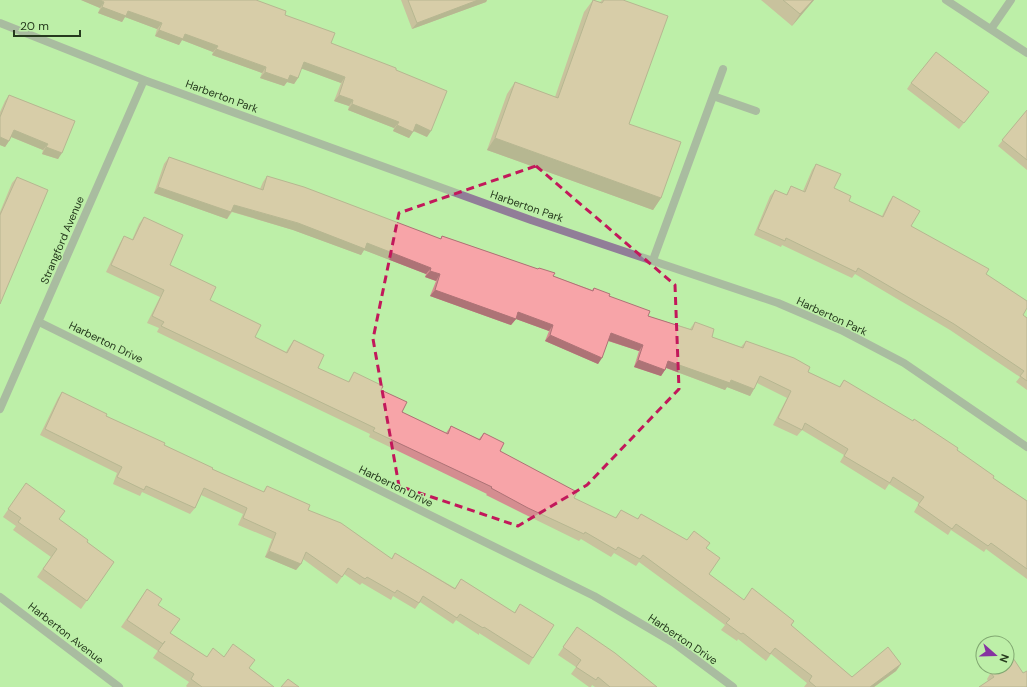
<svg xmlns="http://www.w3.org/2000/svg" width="1027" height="687" font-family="'DM Sans',sans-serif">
	<rect width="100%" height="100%" fill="#bdefa8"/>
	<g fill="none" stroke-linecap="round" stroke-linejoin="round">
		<path stroke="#917e98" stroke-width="8" d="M713,96L756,111
			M653,260L723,69"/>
		<path stroke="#917e98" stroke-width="8" d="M946,0L1027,53
			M0,23L144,80L531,220L778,303L841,330L904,363L1027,447
			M991,29L1011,0
			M39,322L594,596L674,643L733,687
			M0,409L144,80
			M0,597L119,687"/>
	</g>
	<path fill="#d48d90" d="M81,0L285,15L331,43L396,70L427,137L413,131L409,138L393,131L394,128L348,110L349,106L334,101L341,83L301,68L298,78L294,84L287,82L284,86L260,78L262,73L212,55L213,52L182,40L179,45L155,36L157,29L125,17L122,22L98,13L100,8Z
		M401,0H487L486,2L412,29Z
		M593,0L600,2L602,0H623L629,124L661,198L653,210L487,150L507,94L515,82L555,97L584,12Z
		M761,0H814L792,26Z
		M911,83L984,98L959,129L907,89Z
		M9,95L75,121L58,159L42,154L43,150L11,137L9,141L5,147L0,145V112L5,101Z
		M1027,110V170L998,146Z
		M169,157L260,189L263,182L267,176L440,239L442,236L538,269L539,268L553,276L592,290L594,288L648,316L690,329L695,322L712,337L741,347L746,341L839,387L844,380L957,450L993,478L1027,501V579L986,549L984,552L951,530L948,535L914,512L919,503L889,484L885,490L840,462L844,455L802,430L797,436L773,425L787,398L757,383L754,389L750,396L727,387L725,390L666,368L661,376L634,367L639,351L608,341L598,364L545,341L549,331L516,319L511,325L430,296L436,281L425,277L426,274L364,250L361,255L293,230L232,212L227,219L154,193L164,164Z
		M816,164L834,188L849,201L882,216L889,202L893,196L911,226L986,274L1023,315L1027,318V390L1016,382L1020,377L950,330L855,274L852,278L782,245L781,247L754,235L770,196L775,190L786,195L791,186L803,191L812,170Z
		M17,177L0,304V212L12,183Z
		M144,217L170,265L210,300L255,337L286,352L289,347L294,340L318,368L348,382L354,372L381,390L402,412L446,433L451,426L479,439L484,433L500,451L574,498L615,518L621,510L637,519L641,514L687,540L706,548L709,574L744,600L794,621L791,626L852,677L901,664L896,671L874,687H804L807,683L771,654L766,661L738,639L737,641L721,630L725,625L639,562L636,566L614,553L611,557L581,539L579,541L524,514L486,495L487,494L369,437L370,434L157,332L159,328L147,323L160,297L106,272L120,243L124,236L132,240L139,224Z
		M62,392L106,416L212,469L263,492L267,486L391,559L395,553L455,588L461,579L514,613L520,604L533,658L529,665L479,633V635L456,620L453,624L420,602L415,609L393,596L391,600L362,583L360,585L344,574L337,584L303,559L301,564L296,570L265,557L272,539L238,525L243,514L201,495L195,508L190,514L142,492L140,496L113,484L117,473L40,435L58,398Z
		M26,483L59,519L87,542L114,562L81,609L37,577L51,557L13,530L16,526L3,517Z
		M147,589L158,605L170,633L207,657H224L249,668L274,687H187L186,686L189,682L153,658L159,649L158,651L121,627Z
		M577,627L657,687H595L592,685L591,687H589L571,674L576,667L558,655Z
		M993,667H1007L1023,673L1027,687L988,681L987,679L990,674L989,672Z"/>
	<path fill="#ad7376" d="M81,0H100L104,2L100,8Z
		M478,0H487L486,2L412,29L417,23Z
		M813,0H814L792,26L800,14Z
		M102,7L128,11L162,23L157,29L125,17L122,22L98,13Z
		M159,30L185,34L218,46L213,52L182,40L179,45L155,36Z
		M216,49L266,67L262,73L212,55Z
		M304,62L345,77L341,83L300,68Z
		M265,72L290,75L298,78L294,84L287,82L284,86L260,78Z
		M339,95L353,100L349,106L334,101Z
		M352,104L399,122L394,128L348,110Z
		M416,124L431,131L427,137L412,130Z
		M397,125L413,132L409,138L393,131Z
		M14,130L48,144L43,150L9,136Z
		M0,137L9,141L5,147L0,145Z
		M495,138L661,198L653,210L487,150Z
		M46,147L62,153L58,159L42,154Z
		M158,187L231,212L227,219L154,193Z
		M234,205L367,243L431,268L426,274L364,250L361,255L293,230L230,211Z
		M430,271L440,274L436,281L425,277Z
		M435,290L518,312L553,325L549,331L516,319L511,325L430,296Z
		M611,333L643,345L639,351L606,340Z
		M550,335L602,358L598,364L545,341Z
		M638,360L665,370L661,376L634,367Z
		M668,361L731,380L754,389L750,396L727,387L725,390L664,367Z
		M269,551L301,564L296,570L265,557Z
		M901,664L896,671L874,687H870Z"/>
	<path fill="#f7a4a8" stroke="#ad7376" d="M100,0H256L286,11L285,15L335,33L331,43L396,68V70L447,91L431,131L416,124L413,132L397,125L399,122L352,104L353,100L339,95L345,77L304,62L298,78L290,75L288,80L265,72L266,67L216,49L218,46L185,34L183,39L159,30L162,23L128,11L126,16L102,7L104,2Z
		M408,0H478L417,23Z
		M593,0L602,3L604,0H623L668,16L629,124L681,142L661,198L495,138L515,82L558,98Z
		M783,0H813L800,14Z
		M936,52L989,92L964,123L911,83Z
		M9,95L75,121L62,153L46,147L48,144L14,130L9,141L0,137V117Z
		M1027,110V160L1002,140Z
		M169,157L263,190L267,176L304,187L441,239L442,236L538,269L539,268L555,273L553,276L593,291L594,288L610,294L609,296L650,311L648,316L692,330L695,322L714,329L712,337L743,348L746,341L794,358L810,367L808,372L840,387L844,380L913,421L914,419L958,448L957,450L994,476L993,478L1027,501V569L991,543L988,546L956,524L952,529L918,505L924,497L893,477L890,483L844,456L848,449L805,423L802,430L778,418L791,391L760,376L754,389L731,380L730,383L668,361L665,370L638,360L643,345L611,333L602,358L550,335L553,325L518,312L516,319L435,290L440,274L430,271L431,268L367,243L365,249L298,223L234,205L231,212L158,187Z
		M816,164L841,174L834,188L851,196L849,201L883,217L893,196L920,211L911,226L989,269L986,274L1027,301V308L1023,315L1027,318V381L1020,376L1024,371L954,324L858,268L856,272L786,238L785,241L758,229L775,190L787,195L791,186L805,192Z
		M17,177L48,190L0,304V215Z
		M144,217L183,235L170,265L216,287L210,300L261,325L255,337L287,353L294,340L324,355L318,368L349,382L354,372L383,386L381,390L407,402L402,412L448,434L451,426L480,440L484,433L504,443L500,451L577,492L574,498L616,518L621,510L638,519L641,514L687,540L694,531L710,543L706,548L720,558L709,574L744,600L752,588L794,621L791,625L852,677L888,647L901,664L870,687H816L809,681L812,676L775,648L770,654L743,633L741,634L726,623L730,619L643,555L640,559L618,547L616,550L585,532L584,534L528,508L491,488L492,487L373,431L375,428L161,326L164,322L152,316L164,290L111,265L124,236L133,240Z
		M62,392L107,414L106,416L165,443L164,445L213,468L212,469L264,492L267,486L310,505L308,510L341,523L392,559L395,553L455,589L461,579L515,613L520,604L554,625L533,658L484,627L483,628L460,614L457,618L423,596L419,603L397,590L395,593L367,577L365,579L348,568L342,577L306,552L301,564L269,551L276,533L243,518L247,508L204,488L195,508L146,486L144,490L117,477L122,467L45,429Z
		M26,483L65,511L59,519L88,540L87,542L114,562L87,601L43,569L57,549L18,522L21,518L8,509Z
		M147,589L162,599L158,605L180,619L170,633L207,657L213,648L224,657L233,644L255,660L249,668L274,687H202L191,679L194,674L158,651L165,641L163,644L127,620Z
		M577,627L615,653L657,687H610L598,677L596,680L576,667L581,660L563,647Z
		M1011,655L1023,673L1027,671V687H979L994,677L991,673L996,670L994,667H1007V657Z
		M288,679L299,687H281Z"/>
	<path d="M0 0H1027V687H0ZM536,166L675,285L679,389L587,485L518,526L399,486L373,339L399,213Z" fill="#bdefa8" fill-opacity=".55" fill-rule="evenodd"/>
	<path fill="none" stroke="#c2185b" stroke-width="3" stroke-dasharray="8 5" stroke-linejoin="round" d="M536,166L675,285L679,389L587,485L518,526L399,486L373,339L399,213Z"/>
	<g text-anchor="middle" stroke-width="3" stroke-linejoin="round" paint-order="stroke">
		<g font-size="11" fill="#263a1e" stroke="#bdefa8">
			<text transform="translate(222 96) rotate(20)" y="4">Harberton Park</text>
			<text transform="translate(527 206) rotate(19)" y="4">Harberton Park</text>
			<text transform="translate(62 240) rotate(-67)" y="4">Strangford Avenue</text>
			<text transform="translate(832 316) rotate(25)" y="4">Harberton Park</text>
			<text transform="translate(106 342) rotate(26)" y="4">Harberton Drive</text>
			<text transform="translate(396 486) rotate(26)" y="4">Harberton Drive</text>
			<text transform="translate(66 633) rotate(38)" y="4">Harberton Avenue</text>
			<text transform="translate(683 639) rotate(34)" y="4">Harberton Drive</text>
		</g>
	</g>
	<g transform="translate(995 655) rotate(110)"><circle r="19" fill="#bdefa8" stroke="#81a771"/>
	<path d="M0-3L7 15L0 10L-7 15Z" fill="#8633a1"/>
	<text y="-6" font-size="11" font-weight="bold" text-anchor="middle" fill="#263a1e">N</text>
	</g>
	<path d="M14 30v6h66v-6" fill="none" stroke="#263a1e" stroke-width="2"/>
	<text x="20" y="30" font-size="12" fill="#263a1e" stroke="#bdefa8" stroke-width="3" paint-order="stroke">20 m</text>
</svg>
